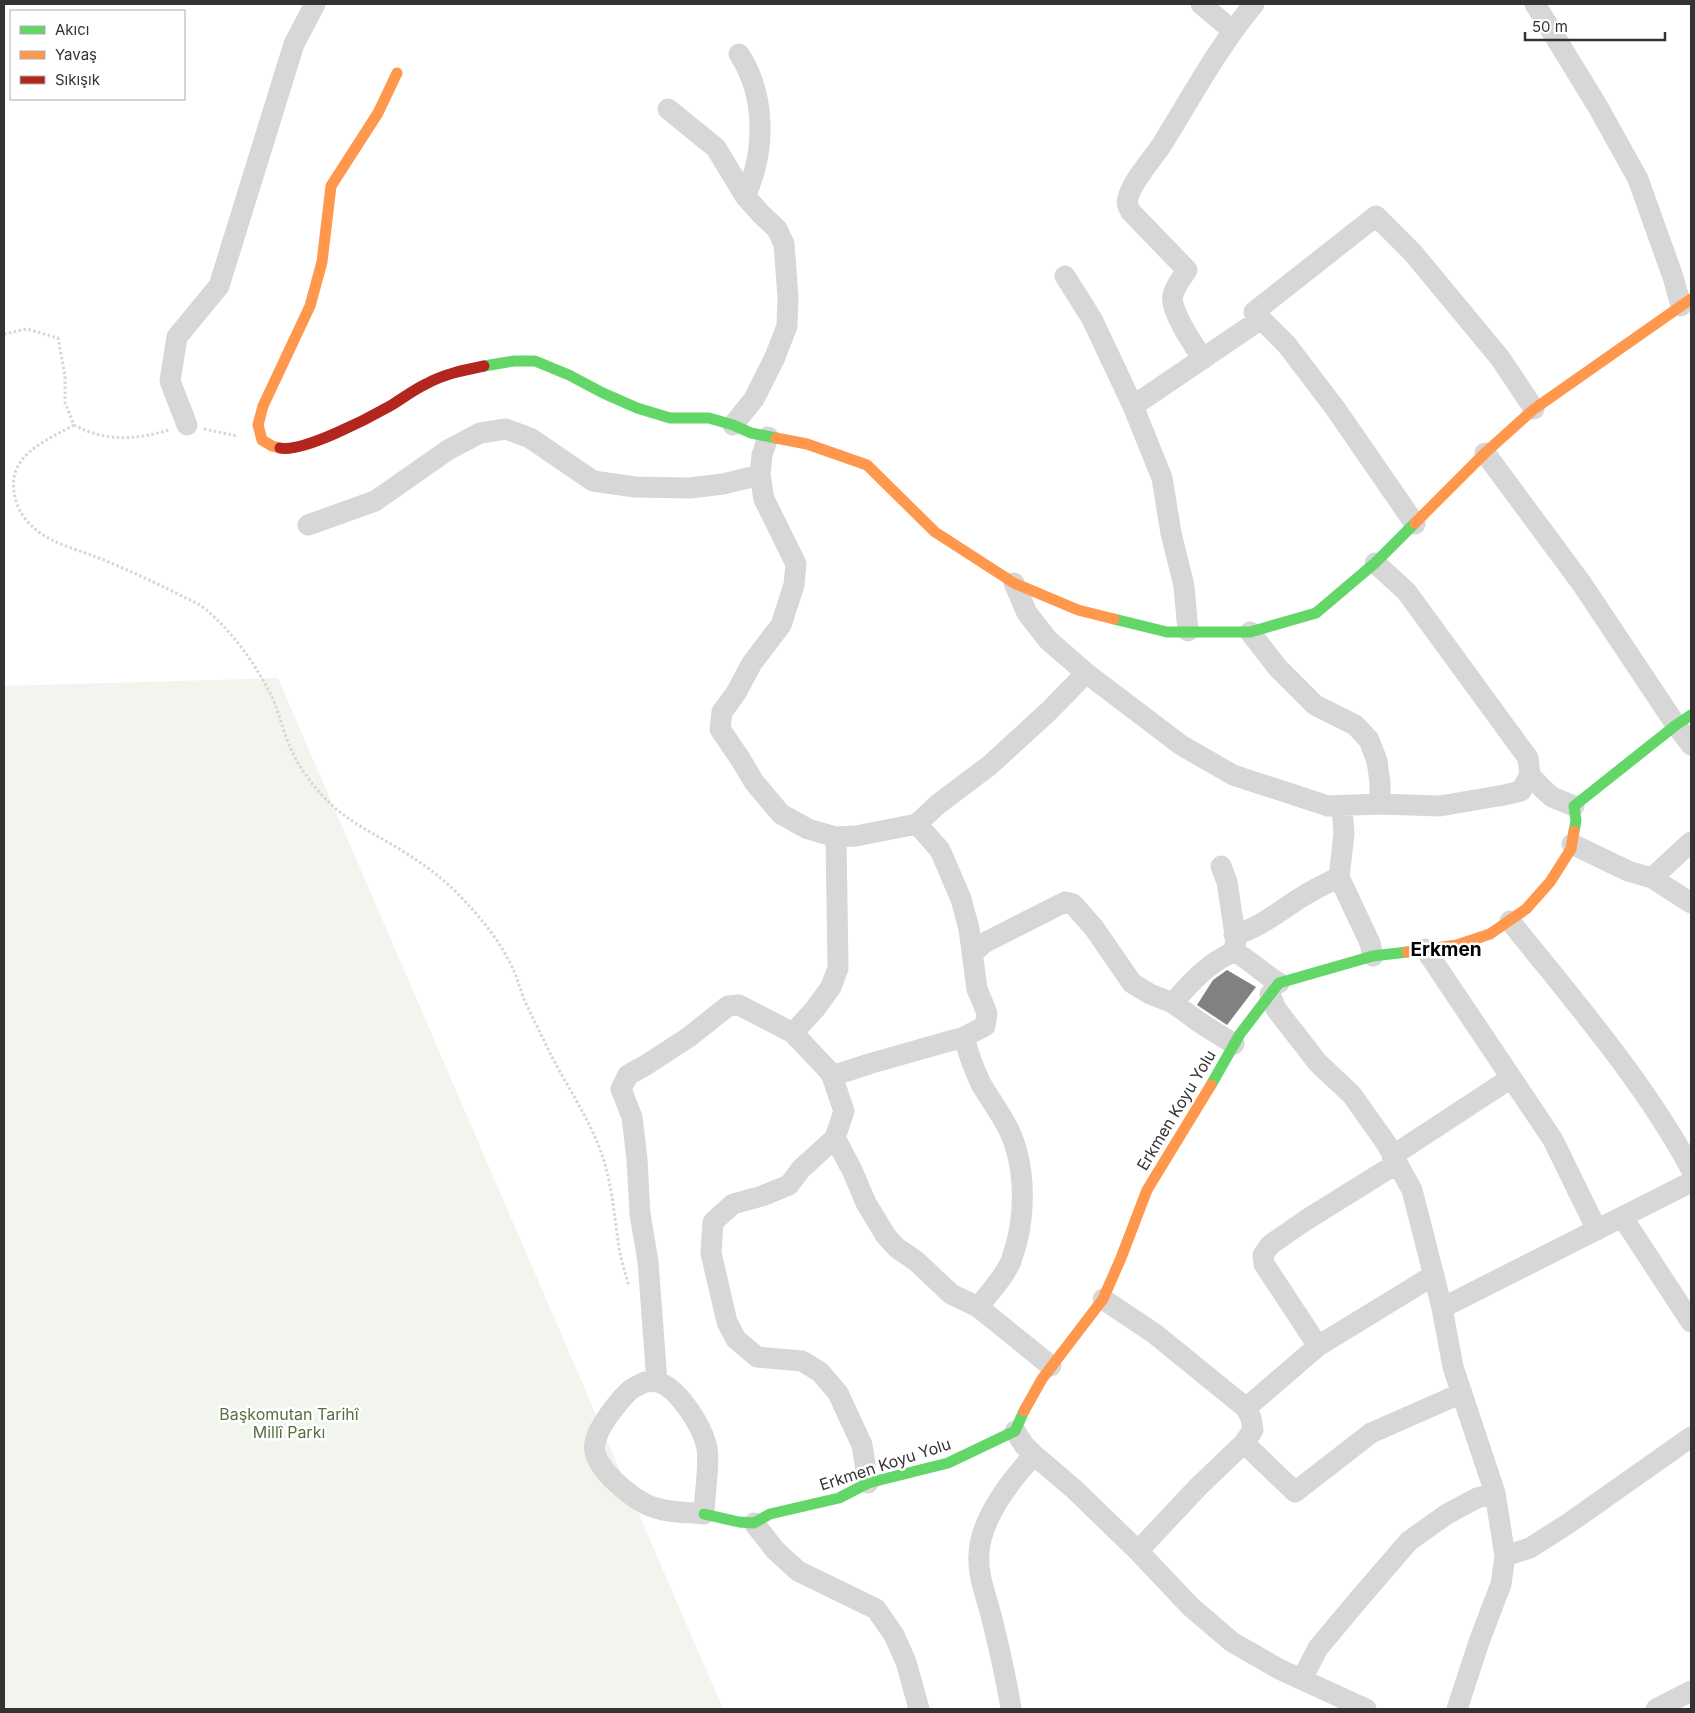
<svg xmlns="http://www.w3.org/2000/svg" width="1695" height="1713" font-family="Inter,sans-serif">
	<rect width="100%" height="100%" fill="#fff"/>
	<path fill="#f1f5ed" d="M278,678L723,1709H4V686Z"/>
	<path fill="#818181" d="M1227,970L1256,987L1227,1025L1197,1005L1213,980Z"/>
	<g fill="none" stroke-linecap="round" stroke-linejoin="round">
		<path stroke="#d6d6d6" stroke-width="3" stroke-dasharray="2.5 2.5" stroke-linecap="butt" d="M4,334L27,329L58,338L65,376V403L74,425C106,442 135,440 169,430
			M74,425C39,444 0,459 18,507C34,540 68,546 99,558C126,569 152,581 178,594C187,599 196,602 204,608C232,631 255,663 271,695C278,709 281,724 287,739C294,759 306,777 320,793C343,820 372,832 401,850C422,863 443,878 460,896C479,916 497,937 509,961C516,973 519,986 524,999C532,1017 541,1034 549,1051C569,1091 597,1129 607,1172C613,1196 615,1222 619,1247C621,1260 625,1273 629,1286
			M204,429L237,436"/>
		<path stroke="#d7d7d7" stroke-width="21" d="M1201,4L1233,31
			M1535,4L1598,107L1638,179L1673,277L1681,306
			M739,54C766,95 766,152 745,196
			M668,109L716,148L745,196L761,214L777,229L784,244L788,297L787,326L775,357L754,399L733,425
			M1065,276L1092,319L1133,406L1162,478L1171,533L1184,586L1188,631
			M1203,359C1195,347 1168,308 1173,295C1175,286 1182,278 1187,270L1131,212C1128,207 1126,203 1128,198C1131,183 1152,159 1161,146C1191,98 1218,47 1254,4
			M1133,406L1261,319
			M187,425L170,381L177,337L219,286L294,44L315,4
			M768,437L762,455L760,475L764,499L796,564L794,585L781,625L752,663L736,693L722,712L720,729L741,760L754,782L781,814L808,829L836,837L856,836L917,824L937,805L990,765L1049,711L1086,673
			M1485,453L1582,584L1676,725L1691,745
			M1415,524L1335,408L1287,345L1254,312L1376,216L1413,253L1500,358L1534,409
			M308,525L375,501L448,450L480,433L506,429L530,438L593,481L635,487L690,488L723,484L760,475
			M1375,563L1406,591L1528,758L1530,775L1542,788L1552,797L1574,806
			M1014,583L1027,613L1048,640L1086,673L1181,745L1233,775L1328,806L1380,804L1440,806L1504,795L1521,791L1530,775
			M1250,632L1278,668L1315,705L1355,725L1369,740L1377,761L1380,782V804
			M1342,807L1344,834L1339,877L1370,943L1373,956
			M1691,842L1652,878L1691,903
			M1572,844L1628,871L1652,878
			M1221,866L1227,882L1236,941L1234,949
			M1510,921C1573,1000 1643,1080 1691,1169
			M1234,935C1260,928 1282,909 1305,895C1316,888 1328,883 1339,877
			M1425,949L1553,1140L1597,1230
			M973,953L984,943L1065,902L1073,904L1094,928L1132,983L1150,994L1173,1003L1199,1022L1234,1044
			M1270,994L1276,1009L1318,1063L1352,1095L1386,1143L1412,1190L1442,1308L1453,1367L1495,1493L1505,1556L1501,1584L1479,1642L1457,1709
			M1173,1003C1189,984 1210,961 1234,952C1250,959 1263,974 1279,983
			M793,1033L815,1009L831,987L838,968L836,837
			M964,1037C968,1053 974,1069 981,1084C990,1099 1001,1114 1009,1130C1027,1169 1026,1221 1011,1261C1004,1278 989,1293 978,1307L1051,1366
			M832,1076L872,1063L964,1037L985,1026L987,1013L977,989L969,929L961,899L940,850L917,824
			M835,1138L852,1170L866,1203L886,1236L897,1248L916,1261L951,1294L978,1307
			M1392,1156L1511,1078
			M1623,1218L1691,1322
			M1103,1299L1155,1334L1246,1408L1251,1418L1253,1430L1244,1443L1198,1487L1138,1551
			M1442,1308L1691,1182
			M1318,1346L1264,1264L1263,1255L1270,1245L1306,1220L1396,1164
			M645,1382C649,1382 653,1381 657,1382C677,1386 701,1425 706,1444C711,1459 704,1496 704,1514C686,1512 667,1513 650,1506C631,1498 590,1466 595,1443C597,1428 618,1402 628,1392C633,1387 640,1385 645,1382Z
			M657,1382L648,1261L640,1214L637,1159L632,1117L621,1089L628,1075L646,1065L689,1037L728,1006L739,1005L793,1033L828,1070L832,1076L844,1111L835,1138L801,1169L789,1185L762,1196L733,1204L713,1222L711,1253L727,1322L736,1339L757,1357L802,1361L820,1372L838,1393L862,1445L868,1483
			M1246,1408L1318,1346L1434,1275
			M1015,1431L1024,1445L1034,1455L1074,1489L1138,1551L1191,1607L1232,1642L1279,1669L1366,1709
			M1244,1443L1295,1492L1371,1433L1462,1393
			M754,1523L775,1550L798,1571L876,1609L894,1635L906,1662L919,1709
			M1505,1556L1530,1548L1569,1523L1691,1437
			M1302,1679L1318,1648L1359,1599L1409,1541L1447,1514L1477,1498L1495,1493
			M1011,1709C1007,1681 1000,1652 993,1623C988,1600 977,1577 979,1553C981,1518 1011,1480 1034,1455
			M1656,1709L1691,1691"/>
		<path stroke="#63d668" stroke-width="11" d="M484,366L514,361H535L569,375L603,393L637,408L670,418H709L733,425L751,433L776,438
			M1114,619L1167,632H1250L1316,613L1375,563L1415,523
			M1574,831L1576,821L1574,806L1676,725L1691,715
			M1211,1085L1240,1034L1279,983L1373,956L1407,952
			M704,1514L739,1522L754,1523L770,1514L839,1498L868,1483L948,1463L1015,1431L1024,1411"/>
		<path stroke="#ff974d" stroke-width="11" d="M776,438L807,444L867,465L935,532L1014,583L1078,610L1114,619
			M280,448L272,446L262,440L258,425L263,406L310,306L322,262L331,186L378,113L397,73
			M1415,523L1485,453L1534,409L1691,299
			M1407,952L1457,945L1490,934L1526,909L1550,882L1571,849L1574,831
			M1024,1411L1042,1379L1103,1299L1121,1258L1147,1190L1211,1085"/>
		<path stroke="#b3261e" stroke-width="11" d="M280,448C302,453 369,418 390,406C402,399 413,390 426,384C444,374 464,370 484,366"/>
	</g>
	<g text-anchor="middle" stroke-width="5" stroke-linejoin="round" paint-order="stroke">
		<g font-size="16" fill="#333" stroke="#fff">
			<text transform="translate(1176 1110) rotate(-59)" y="6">Erkmen Koyu Yolu</text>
			<text transform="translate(885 1464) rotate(-18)" y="6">Erkmen Koyu Yolu</text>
		</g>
		<g font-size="16" fill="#56703f" stroke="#fff">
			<text x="289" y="1420">Başkomutan Tarihî<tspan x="289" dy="18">Millî Parkı</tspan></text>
		</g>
		<g font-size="19" font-weight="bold" fill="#000" stroke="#fff">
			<text x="1446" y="956">Erkmen</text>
		</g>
	</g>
	<rect width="1695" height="1713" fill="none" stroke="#333333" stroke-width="10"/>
	<rect x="10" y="10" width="175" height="90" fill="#ffffff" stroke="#adadad"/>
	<rect x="20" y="26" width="25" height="8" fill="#63d668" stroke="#adadad"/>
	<text x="55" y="35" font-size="15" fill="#333333">Akıcı</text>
	<rect x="20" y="51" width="25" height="8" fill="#ff974d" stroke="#adadad"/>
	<text x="55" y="60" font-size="15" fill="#333333">Yavaş</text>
	<rect x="20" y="76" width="25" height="8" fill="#b3261e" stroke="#adadad"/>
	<text x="55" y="85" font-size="15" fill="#333333">Sıkışık</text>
	<path d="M1525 32v8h140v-8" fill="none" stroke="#333333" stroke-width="2.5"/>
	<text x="1532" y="32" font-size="15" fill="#333333" stroke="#ffffff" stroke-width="4" paint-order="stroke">50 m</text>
</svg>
